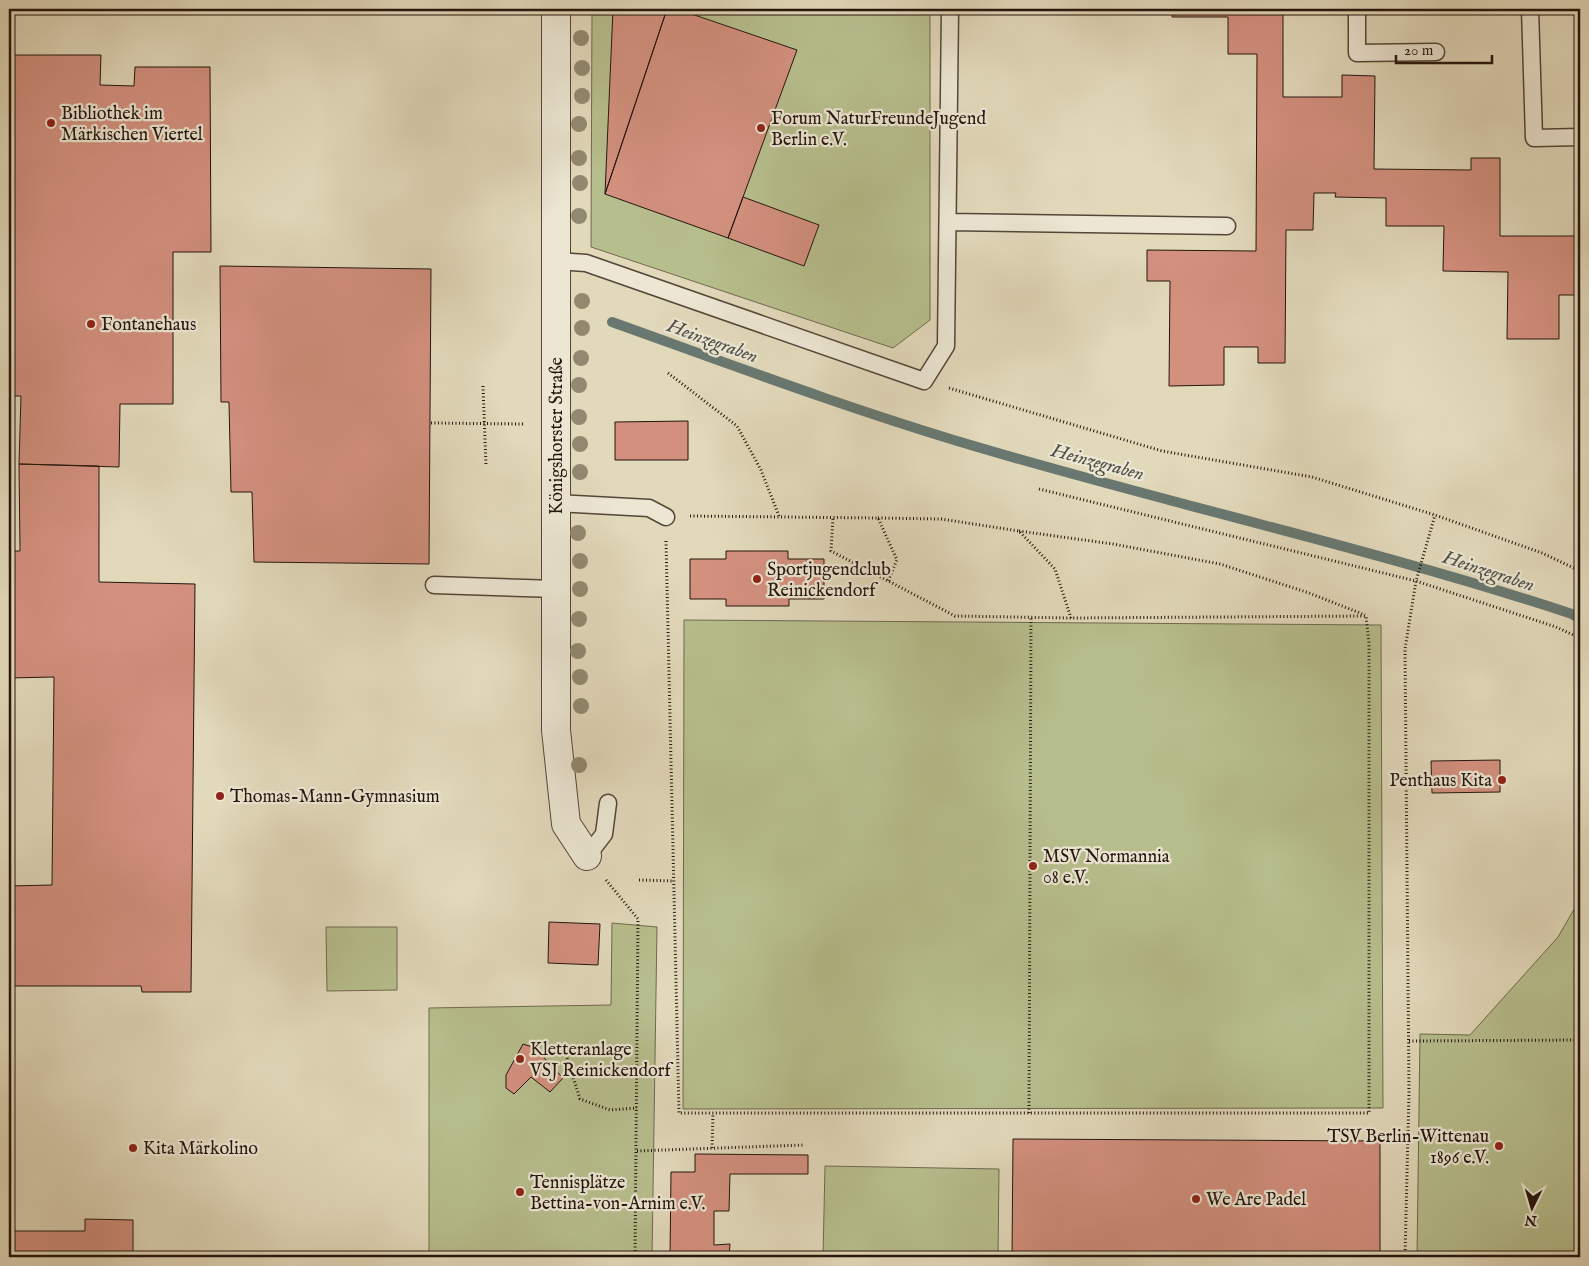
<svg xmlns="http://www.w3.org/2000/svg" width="1589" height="1266" font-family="'IM FELL English',serif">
	<rect width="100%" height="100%" fill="#e2d9bb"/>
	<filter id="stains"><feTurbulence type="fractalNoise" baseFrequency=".004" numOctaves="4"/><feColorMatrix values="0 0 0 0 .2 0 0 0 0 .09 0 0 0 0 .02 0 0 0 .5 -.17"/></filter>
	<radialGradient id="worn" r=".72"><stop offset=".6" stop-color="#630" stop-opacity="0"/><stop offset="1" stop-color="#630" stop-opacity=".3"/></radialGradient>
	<path fill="#b7be8d" stroke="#6e6a4d" d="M592,9H930V320L893,348L591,247Z
		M684,620L1381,625L1383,1108L683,1109Z
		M1580,899V1257H1417L1420,1034L1470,1035L1558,937Z
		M612,923L657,927L652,1257H429V1008L611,1005Z
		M326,927H397V990L327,991Z
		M825,1166L999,1169L998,1257H823Z"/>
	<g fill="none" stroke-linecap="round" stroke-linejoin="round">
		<path stroke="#687871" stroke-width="10" d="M612,322C732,365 852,410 974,446C1173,505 1375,549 1572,614L1580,619"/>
	</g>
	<path fill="#d3907f" stroke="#24150d" d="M613,9H667L605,194Z
		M667,9H677L797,50L728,238L605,194Z
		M1173,9H1283V97H1342V75L1375,76L1374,169L1471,170V158H1500V236H1580V295H1559V339H1507L1508,272L1443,271L1444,226H1386V198L1335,197L1336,193H1314L1313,230H1286L1285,363H1258V347H1224V385L1169,386L1170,281H1147V250L1256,251L1257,54H1228V17H1172Z
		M9,55H101L100,85L134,86L135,67H210L211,252H173V404H120L119,467L19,464L21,396H9Z
		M743,197L819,225L804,266L728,238Z
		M220,266L431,269L429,564L254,562L252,492H231L229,402H221Z
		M688,421V460H615V422Z
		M19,464L99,466V582L195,584L191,992H142L141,986H9V886L52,885L54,677L9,678V551H20Z
		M726,551H788V559H824V599H789V606H726V599H690V559H726Z
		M1500,760V792L1432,793L1431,761Z
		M549,922L600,924L598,965L548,963Z
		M523,1044L535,1048L563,1078L550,1092L531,1077L514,1094L506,1088V1075Z
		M1013,1139L1380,1141V1257H1012Z
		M695,1154L808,1155V1174H730L729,1211H714V1245L730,1244L729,1257H670L671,1172H695Z
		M85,1219L133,1220V1257H11V1231H85Z"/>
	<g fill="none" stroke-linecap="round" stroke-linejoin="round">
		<defs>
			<path id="lane" d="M1357,9V53L1436,52
				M1530,9L1534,138L1580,137
				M948,222L1227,226
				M556,261L586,263L924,381L946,346L950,9
				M556,503L649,508L666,517
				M434,585L556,589
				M587,856L604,834L608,803"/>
			<path id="street" d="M556,9V730L566,824L587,856"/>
		</defs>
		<use href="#lane" stroke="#544638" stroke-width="19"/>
		<use href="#street" stroke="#544638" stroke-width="30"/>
		<path stroke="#24150d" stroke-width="3" stroke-dasharray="1 2.5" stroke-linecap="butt" d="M668,373L737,426L761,470L779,516
			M483,386L486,465
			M949,388L1162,451L1312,477L1435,515L1542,553L1580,571
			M431,423L524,424
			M1039,489L1416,581L1556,627L1580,638
			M690,516L878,518L897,560L888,581
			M878,518L941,519L1019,531L1055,569L1071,618
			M1019,531L1113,544L1220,564L1309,593L1365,615
			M666,541L679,1113H1369V644L1366,616L1071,618L955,616L831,551L833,518
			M606,880L638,919L635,1257
			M639,880L674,881
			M1409,1041L1580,1040
			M564,1048L580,1099L610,1110L637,1108
			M1029,1113L1031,617
			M712,1148L713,1114
			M637,1151L804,1145
			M1405,1257L1409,1092L1405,649L1416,581L1435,515"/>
		<use href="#lane" stroke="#ece6d3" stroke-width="16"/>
		<use href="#street" stroke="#ece6d3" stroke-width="28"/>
	</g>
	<g fill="#928970">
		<circle cx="581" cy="38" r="8"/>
		<circle cx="582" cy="68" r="8"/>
		<circle cx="582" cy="96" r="8"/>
		<circle cx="579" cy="124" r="8"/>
		<circle cx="579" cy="158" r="8"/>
		<circle cx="580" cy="183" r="8"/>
		<circle cx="579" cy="216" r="8"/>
		<circle cx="582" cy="301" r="8"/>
		<circle cx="582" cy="328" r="8"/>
		<circle cx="581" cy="358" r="8"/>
		<circle cx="579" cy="385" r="8"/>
		<circle cx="579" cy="417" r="8"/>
		<circle cx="580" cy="444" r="8"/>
		<circle cx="580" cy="472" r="8"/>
		<circle cx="578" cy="533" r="8"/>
		<circle cx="580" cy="561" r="8"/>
		<circle cx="580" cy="589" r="8"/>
		<circle cx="579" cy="619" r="8"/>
		<circle cx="578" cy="651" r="8"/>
		<circle cx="580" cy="677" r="8"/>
		<circle cx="581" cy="706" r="8"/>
		<circle cx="579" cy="765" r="8"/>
	</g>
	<g fill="#8f2418" stroke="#ece6d3" stroke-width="2">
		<circle cx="51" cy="123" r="5"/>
		<circle cx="761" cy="128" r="5"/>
		<circle cx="91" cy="324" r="5"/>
		<circle cx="757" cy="579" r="5"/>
		<circle cx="1502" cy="780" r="5"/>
		<circle cx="220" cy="796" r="5"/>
		<circle cx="1033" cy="866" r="5"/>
		<circle cx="520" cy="1059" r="5"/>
		<circle cx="1499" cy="1146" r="5"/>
		<circle cx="133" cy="1148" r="5"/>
		<circle cx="520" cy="1192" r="5"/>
		<circle cx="1196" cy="1199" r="5"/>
	</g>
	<g text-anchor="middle" stroke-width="4.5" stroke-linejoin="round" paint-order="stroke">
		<g font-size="18" fill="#24150d" stroke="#ece6d3" text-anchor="start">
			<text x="61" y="119">Bibliothek im<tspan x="61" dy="21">Märkischen Viertel</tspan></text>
			<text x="771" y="124">Forum NaturFreundeJugend<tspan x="771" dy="21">Berlin e.V.</tspan></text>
			<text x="101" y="330">Fontanehaus</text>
			<text x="767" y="575">Sportjugendclub<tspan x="767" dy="21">Reinickendorf</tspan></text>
			<text x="1492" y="786" text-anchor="end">Penthaus Kita</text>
			<text x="230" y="802">Thomas-Mann-Gymnasium</text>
			<text x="1043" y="862">MSV Normannia<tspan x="1043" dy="21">08 e.V.</tspan></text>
			<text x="530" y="1055">Kletteranlage<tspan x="530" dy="21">VSJ Reinickendorf</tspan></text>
			<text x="1489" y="1142" text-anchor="end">TSV Berlin-Wittenau<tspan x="1489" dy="21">1896 e.V.</tspan></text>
			<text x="143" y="1154">Kita Märkolino</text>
			<text x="530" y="1188">Tennisplätze<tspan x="530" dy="21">Bettina-von-Arnim e.V.</tspan></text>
			<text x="1206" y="1205">We Are Padel</text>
		</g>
		<g font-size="18" fill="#24150d" stroke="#ece6d3">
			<text transform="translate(556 436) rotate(-90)" y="6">Königshorster Straße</text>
		</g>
		<g font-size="19" font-style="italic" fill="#4c4f47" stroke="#ece6d3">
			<text transform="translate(713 340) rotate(20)" y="7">Heinzegraben</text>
			<text transform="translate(1098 461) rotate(15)" y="7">Heinzegraben</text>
			<text transform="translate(1489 570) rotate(18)" y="7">Heinzegraben</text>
		</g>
	</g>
	<rect width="1589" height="1266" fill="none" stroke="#e2d9bb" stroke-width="30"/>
	<rect x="10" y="10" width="1569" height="1246" fill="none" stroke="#24150d" stroke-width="2.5"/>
	<rect x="15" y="15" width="1559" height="1236" fill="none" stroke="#24150d"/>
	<g transform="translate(1532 1208) rotate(185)" stroke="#ece6d3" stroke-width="4" paint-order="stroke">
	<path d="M0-4L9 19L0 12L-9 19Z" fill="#24150d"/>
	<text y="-8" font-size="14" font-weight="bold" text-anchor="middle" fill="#24150d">N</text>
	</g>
	<path d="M1396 55v8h96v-8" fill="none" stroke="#24150d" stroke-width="2.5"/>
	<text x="1404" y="55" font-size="15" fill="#24150d" stroke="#ece6d3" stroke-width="4" paint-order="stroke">20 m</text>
	<rect width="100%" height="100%" filter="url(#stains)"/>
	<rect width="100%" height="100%" fill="url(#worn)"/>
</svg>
